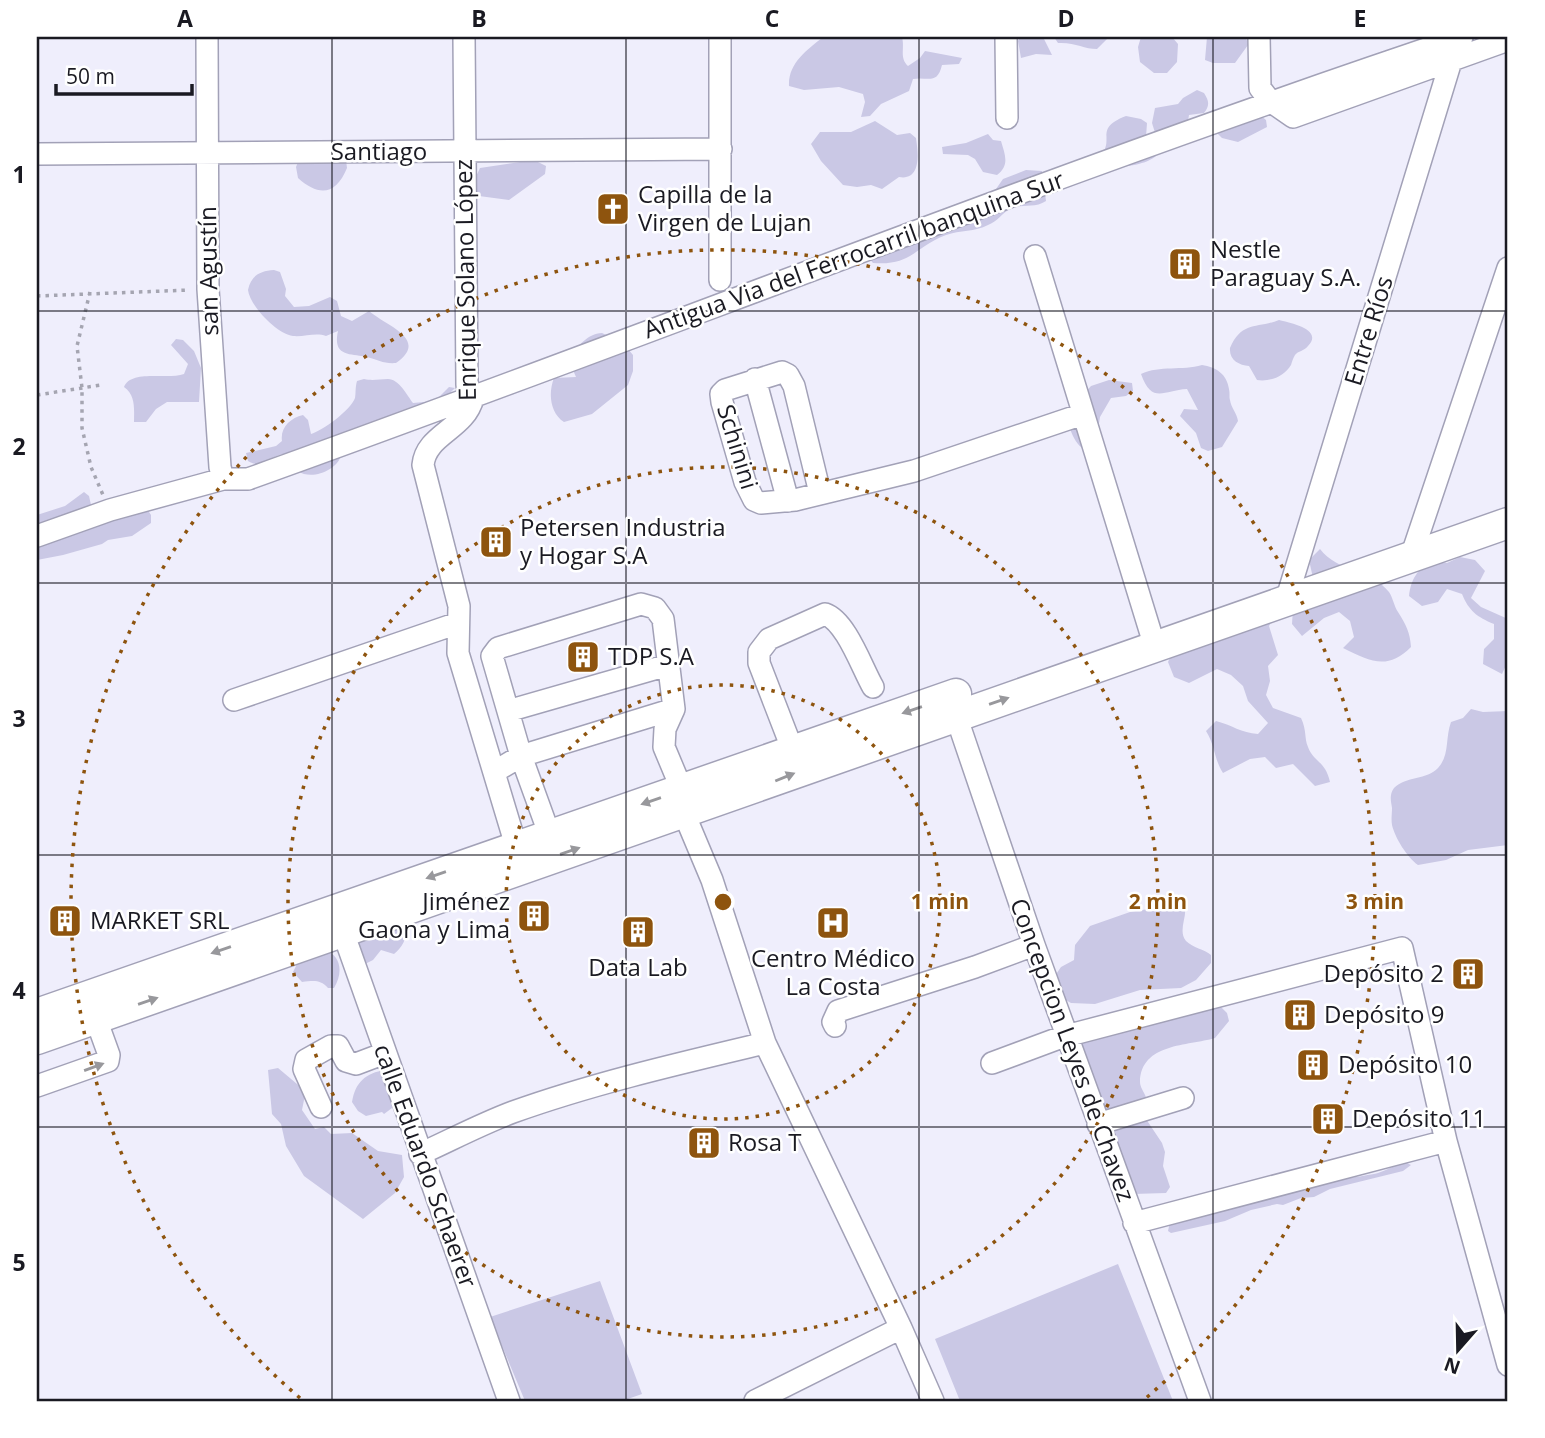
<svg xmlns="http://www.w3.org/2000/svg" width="1545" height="1438" font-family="'Open Sans',sans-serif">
	<rect width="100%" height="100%" fill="#efeefc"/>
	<path fill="#cac8e5" d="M823,37H902C905,49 899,57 908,66L920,58L925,51L962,58L959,64L942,65C937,86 927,76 913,79L909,91L881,104L870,116L861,117L865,102L863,94L839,87L804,90L789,86C788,63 807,50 823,37Z
		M1020,37H1043L1052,55L1036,54L1021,58L1018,41Z
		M1054,37H1106L1108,38L1097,49C1084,49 1075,42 1058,43Z
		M1141,37H1172L1178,44L1177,62L1167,73H1154L1140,62L1138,47Z
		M1207,37H1246L1248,45L1235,63H1213L1205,60Z
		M1197,90L1204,93C1209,101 1210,105 1204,113L1189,115L1188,121L1201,137C1188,147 1172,141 1157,139L1152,123L1155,108L1178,104L1183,98Z
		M1260,115L1266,120L1267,127L1238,142L1222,138L1211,127Z
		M1126,116L1141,119L1147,123L1146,137L1155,148L1156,156C1142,167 1124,165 1107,170C1087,176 1075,189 1054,190C1067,181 1089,169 1099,158C1117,139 1092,129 1126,116Z
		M875,121L897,135L910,133L916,138C918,152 922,181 899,177L882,189L871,185L857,187L843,185L821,161L811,144L820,132H851Z
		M988,134L993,140L1001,141C1005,155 1010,165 997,175L983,172L975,159L968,155L943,154L942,147L966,143Z
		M302,152L346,160L347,168C336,195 319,197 298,178L296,167Z
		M534,160L546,166L545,174L509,200L479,196L472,185L480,168Z
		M1026,170L1042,171L1046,201C1034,209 1021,203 1010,209C1002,213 997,222 988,225C975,232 960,230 946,235C914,247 912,266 873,263L868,257L989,199L1003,179Z
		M274,270L280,272L286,289L285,296L294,307L309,306L330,297L337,301L341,316L352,321L369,311C386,326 430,339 396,363C384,364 378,360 367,357C352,353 332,358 338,331L326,336C316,332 305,337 293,336C277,334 250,306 248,290C251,276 259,271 274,270Z
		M1279,320C1290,323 1324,329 1308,346C1304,351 1298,351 1295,355C1293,358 1292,362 1291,365C1284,377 1269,382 1257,380L1249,366C1239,365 1229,360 1230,348C1242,321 1256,329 1279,320Z
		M602,333L623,343L633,355V371L628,385L592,414L564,422C550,413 548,393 554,378L576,377L570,363V355C580,345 587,334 602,333Z
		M176,339L183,340L194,351L201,368L199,402H167L156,409L146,422H134C134,410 136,395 124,387C131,369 168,380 184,374L188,364L171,345Z
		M1202,365C1216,367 1227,374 1229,389C1230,393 1229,397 1230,400C1231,408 1237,413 1238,421L1222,447L1208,451L1201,448L1196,433L1180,416L1184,409L1198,410L1187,389C1164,390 1152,405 1141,374C1160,365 1182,371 1202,365Z
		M364,379C373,381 379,379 388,379C399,379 407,395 413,403L435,401L449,387L455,388L451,392L456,406L341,455C338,470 311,481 298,471C291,467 289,459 282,454C268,458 263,470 248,461L246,453L276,446L282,441C280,428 290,418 303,415L308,420L311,434C322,431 351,410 355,398C356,393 355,388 357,381Z
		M1109,380L1132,383L1133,391L1126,396L1111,398L1100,417L1094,454C1075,449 1070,431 1066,414L1091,386Z
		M84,492L89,496L94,518L147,509L151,515V523L132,536L108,540L102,544L63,555L37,560V515L65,506Z
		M1320,549C1337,572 1372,570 1389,592C1393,598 1394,606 1398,612C1406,625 1410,632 1411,647C1387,671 1370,661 1343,648L1354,637L1350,621L1339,612L1324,618L1302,636L1292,624L1293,608L1313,578L1309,560Z
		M1460,557L1475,560L1485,571L1471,598L1481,607L1508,619V661L1502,674L1483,664L1484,649L1494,639V624C1477,617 1469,611 1462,594L1447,589L1438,602L1422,606L1409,596C1411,579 1417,570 1432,560L1447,563Z
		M1277,613L1269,626L1278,655L1268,666L1270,681L1266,695L1273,708L1301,718C1307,731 1304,738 1308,747C1314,763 1325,760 1330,782L1315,786L1293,764L1276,768L1265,757L1250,759L1223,773C1214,759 1215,745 1206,731L1216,721C1232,725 1241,733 1258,734L1268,723L1248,701L1243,686L1231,675L1217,669L1189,683L1174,677L1168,662L1174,649L1220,640L1230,632Z
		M1471,709L1483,712L1508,711V845L1468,850L1446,860L1418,865C1407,857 1395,838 1392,825C1391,819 1392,814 1392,808C1391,801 1389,795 1394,788C1406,776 1427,780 1438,768C1450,755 1445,738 1451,722L1463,718Z
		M1184,903C1189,915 1177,930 1186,941C1193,948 1204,949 1211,955V963L1196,980L1181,988L1140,990L1095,1004L1071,1003L1064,999L1052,980L1061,967L1074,960L1075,945L1090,926L1130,912Z
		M403,923L407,927C407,938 402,948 394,954L381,950L373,960L361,966L353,937Z
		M324,949C342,956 343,973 334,988H328C320,979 313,981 302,982L293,972L299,960Z
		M1216,1002L1227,1013L1229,1021L1215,1038C1188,1046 1141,1043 1140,1082C1140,1087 1144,1092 1146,1097C1149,1105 1147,1112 1146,1119L1162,1143L1165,1152L1163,1166L1170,1187L1166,1193L1133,1194L1126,1189L1108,1114L1095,1094L1079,1050L1081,1035L1102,1018L1133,1007L1155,1008Z
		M278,1068L303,1089L305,1095L302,1110L315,1129L324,1127L331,1134L352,1133L378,1151L402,1155L404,1177L395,1193L363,1219L304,1176L286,1146L281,1124L272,1114L268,1070Z
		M385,1070L402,1093L392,1108L384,1114L382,1112L366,1116L358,1111L352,1102C355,1082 366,1073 385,1070Z
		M1405,1162L1411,1165L1403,1171L1330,1189L1314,1197L1301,1198L1283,1205L1277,1204L1251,1210L1225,1221L1171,1233L1168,1231L1170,1222L1250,1199L1272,1198C1283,1189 1291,1185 1305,1191L1322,1181C1327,1182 1370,1175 1378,1173C1387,1170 1395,1165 1405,1162Z
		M1118,1264L1173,1401H960L935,1339Z
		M600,1281L642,1394L622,1401H525L490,1317Z"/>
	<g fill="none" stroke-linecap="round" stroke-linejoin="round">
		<defs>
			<path id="minor" d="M207,37L208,289L220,467L223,479H248C653,334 1053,173 1462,37
				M464,37L467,385L473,398C465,430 426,434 423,465L459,606L458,653L520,859
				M1006,37L1007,118
				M1259,37L1260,88L1270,101L1293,117L1508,40
				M37,154L721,149
				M1035,256L1155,647
				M720,280V37
				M755,379L788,501
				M820,493L794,386L788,375L782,372L725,390L721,394L722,402L745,482L754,500L761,503L795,500L914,471L1083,414
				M37,536L110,510L223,479
				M1411,557L1508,268
				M1286,601L1451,61
				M234,700L458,623
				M952,704L1034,945L1200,1401
				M508,711L668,665
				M793,751L759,663V652L769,639L825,614C846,621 862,668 873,687
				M494,772L521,756L674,709
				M683,811L712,880L765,1043L901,1328L933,1401
				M550,836L521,756L492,656L498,648L641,604L655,608L663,619L674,709L665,729L664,747L682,790
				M338,918L509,1401
				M835,1026L833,1022L838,1011L975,967L1034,945
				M992,1063L1062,1037L1402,948L1446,1141L1508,1365
				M37,1086L108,1061L109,1055L96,1019
				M321,1107L304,1069L306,1060L331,1046H338L346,1061L356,1064L385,1053
				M1098,1124L1183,1098
				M420,1154C451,1140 481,1124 513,1112C594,1083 681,1063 765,1043
				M1134,1223L1446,1141
				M755,1401L901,1328"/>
			<path id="highway" d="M37,1014L956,694
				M37,1039L1508,523"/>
		</defs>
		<use href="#minor" stroke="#a2a1b7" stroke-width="24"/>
		<use href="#highway" stroke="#a2a1b7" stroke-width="33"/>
		<path stroke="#a5a5b1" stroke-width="3.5" stroke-dasharray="3.5 5" stroke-linecap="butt" d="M90,292L77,346L82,388V428L91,467L103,495
			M37,296L189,290
			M37,395L101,385"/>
		<use href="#minor" stroke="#fff" stroke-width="21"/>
		<use href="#highway" stroke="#fff" stroke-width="30"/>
	</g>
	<defs><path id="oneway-solid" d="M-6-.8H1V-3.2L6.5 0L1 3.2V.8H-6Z" transform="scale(1.75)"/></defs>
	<g fill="#98989c">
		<use href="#oneway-solid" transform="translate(999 701) rotate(-19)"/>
		<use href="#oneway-solid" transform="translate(912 710) rotate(161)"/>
		<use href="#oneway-solid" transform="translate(785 777) rotate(-22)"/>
		<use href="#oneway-solid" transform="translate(651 801) rotate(161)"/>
		<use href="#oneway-solid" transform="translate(570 851) rotate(-19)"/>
		<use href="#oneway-solid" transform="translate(436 875) rotate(161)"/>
		<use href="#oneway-solid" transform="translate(221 950) rotate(161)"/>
		<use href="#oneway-solid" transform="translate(148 1001) rotate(-19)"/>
		<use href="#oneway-solid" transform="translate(94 1067) rotate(-20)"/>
	</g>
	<path fill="none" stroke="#1a1a22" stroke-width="2" stroke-opacity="0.55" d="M332,37V1401M626,37V1401M919,37V1401M1213,37V1401M37,311H1508M37,583H1508M37,855H1508M37,1127H1508"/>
	<g fill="none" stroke="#8e540e" stroke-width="3.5" stroke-dasharray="3.5 7">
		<circle cx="723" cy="902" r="217"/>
		<circle cx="723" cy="902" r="435"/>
		<path d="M300 1398A652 652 0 1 1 1146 1398"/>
	</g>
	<defs>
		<symbol id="church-square" viewBox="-11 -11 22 22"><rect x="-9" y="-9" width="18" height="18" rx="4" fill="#8e540e" stroke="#fff"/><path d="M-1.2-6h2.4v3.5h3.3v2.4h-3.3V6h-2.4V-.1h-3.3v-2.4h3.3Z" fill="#fff"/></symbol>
		<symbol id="building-square" viewBox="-11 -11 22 22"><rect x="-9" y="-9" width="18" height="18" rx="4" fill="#8e540e" stroke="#fff"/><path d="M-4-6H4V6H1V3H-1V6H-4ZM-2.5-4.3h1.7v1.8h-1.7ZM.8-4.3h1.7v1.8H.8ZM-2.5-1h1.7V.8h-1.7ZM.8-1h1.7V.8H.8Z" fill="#fff"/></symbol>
		<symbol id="hospital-square" viewBox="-11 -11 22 22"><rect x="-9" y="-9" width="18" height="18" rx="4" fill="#8e540e" stroke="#fff"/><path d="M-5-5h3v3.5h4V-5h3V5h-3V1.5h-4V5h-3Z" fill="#fff"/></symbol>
	</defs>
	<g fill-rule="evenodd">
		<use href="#church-square" x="594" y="190" width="38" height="38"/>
		<use href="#building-square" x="1166" y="245" width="38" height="38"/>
		<use href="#building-square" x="477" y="523" width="38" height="38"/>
		<use href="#building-square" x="564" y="638" width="38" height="38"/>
		<use href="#building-square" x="515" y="897" width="38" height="38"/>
		<use href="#building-square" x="46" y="902" width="38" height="38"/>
		<use href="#hospital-square" x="814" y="904" width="38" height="38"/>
		<use href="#building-square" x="619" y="913" width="38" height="38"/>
		<use href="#building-square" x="1449" y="955" width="38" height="38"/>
		<use href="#building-square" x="1281" y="996" width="38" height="38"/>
		<use href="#building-square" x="1294" y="1046" width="38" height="38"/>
		<use href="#building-square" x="1309" y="1100" width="38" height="38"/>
		<use href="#building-square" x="685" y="1124" width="38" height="38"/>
	</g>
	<g text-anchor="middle" stroke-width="5" stroke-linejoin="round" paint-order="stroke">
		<g font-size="24" fill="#1a1a22" stroke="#fff">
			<text x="379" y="160">Santiago</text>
			<text transform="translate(854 255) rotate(-20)" y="8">Antigua Via del Ferrocarril banquina Sur</text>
			<text transform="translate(209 271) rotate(-91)" y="8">san Agustín</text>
			<text transform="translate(466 280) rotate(-91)" y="8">Enrique Solano López</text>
			<text transform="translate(1369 331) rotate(-73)" y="8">Entre Ríos</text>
			<text transform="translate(737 447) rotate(73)" y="8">Schinini</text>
			<text transform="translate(1072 1050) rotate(70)" y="8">Concepcion Leyes de Chavez</text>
			<text transform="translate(425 1166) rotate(70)" y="8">calle Eduardo Schaerer</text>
		</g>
		<g font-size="24" fill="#1a1a22" stroke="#fff" text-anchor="start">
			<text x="638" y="203">Capilla de la<tspan x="638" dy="28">Virgen de Lujan</tspan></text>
			<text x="1210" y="258">Nestle<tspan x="1210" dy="28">Paraguay S.A.</tspan></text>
			<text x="520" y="536">Petersen Industria<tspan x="520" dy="28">y Hogar S.A</tspan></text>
			<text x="608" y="665">TDP S.A</text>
			<text x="510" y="910" text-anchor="end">Jiménez<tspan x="510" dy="28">Gaona y Lima</tspan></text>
			<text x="90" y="929">MARKET SRL</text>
			<text x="833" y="967" text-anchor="middle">Centro Médico<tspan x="833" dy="28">La Costa</tspan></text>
			<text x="638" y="976" text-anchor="middle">Data Lab</text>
			<text x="1444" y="982" text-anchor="end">Depósito 2</text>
			<text x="1324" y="1023">Depósito 9</text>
			<text x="1338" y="1073">Depósito 10</text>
			<text x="1352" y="1127">Depósito 11</text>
			<text x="728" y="1151">Rosa T</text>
		</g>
	</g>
	<circle cx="723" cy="902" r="10" fill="#8e540e" stroke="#fff" stroke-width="3.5"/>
	<g font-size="21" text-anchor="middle" font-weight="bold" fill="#8e540e" stroke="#fff" stroke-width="5" stroke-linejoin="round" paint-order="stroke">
		<text x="940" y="909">1 min</text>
		<text x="1158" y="909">2 min</text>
		<text x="1375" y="909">3 min</text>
	</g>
	<rect width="1545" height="1438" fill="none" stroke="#ffffff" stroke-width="77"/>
	<g transform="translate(1458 1350) rotate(200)" stroke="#ffffff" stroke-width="5" paint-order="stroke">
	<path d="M0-5L12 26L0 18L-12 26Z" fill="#1a1a22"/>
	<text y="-10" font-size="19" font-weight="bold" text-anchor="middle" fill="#1a1a22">N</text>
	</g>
	<path d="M56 84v10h136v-10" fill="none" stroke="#1a1a22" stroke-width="3.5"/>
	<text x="66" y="84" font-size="21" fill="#1a1a22" stroke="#ffffff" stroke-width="5" paint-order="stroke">50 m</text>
	<rect x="38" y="38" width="1468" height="1362" fill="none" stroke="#1a1a22" stroke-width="2.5"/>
	<g font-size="23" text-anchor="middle" font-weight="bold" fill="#1a1a22">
		<text x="185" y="27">A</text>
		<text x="479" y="27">B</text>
		<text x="772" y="27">C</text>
		<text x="1066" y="27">D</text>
		<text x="1360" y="27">E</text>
		<text x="19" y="183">1</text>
		<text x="19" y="455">2</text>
		<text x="19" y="727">3</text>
		<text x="19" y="999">4</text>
		<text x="19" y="1271">5</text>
	</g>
</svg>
